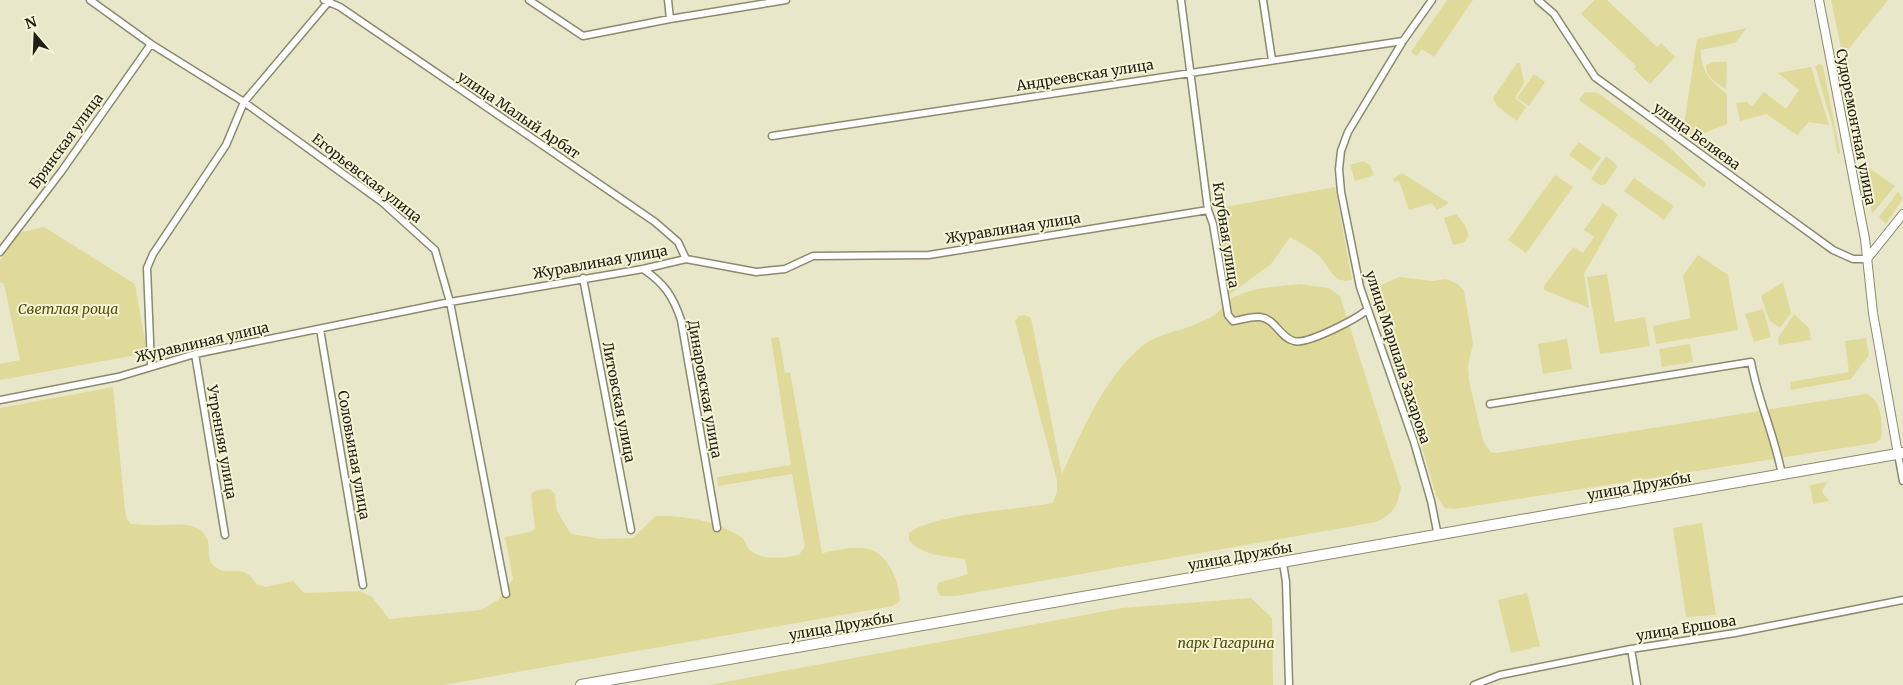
<svg xmlns="http://www.w3.org/2000/svg" width="1903" height="685" font-family="Merriweather,serif">
	<rect width="100%" height="100%" fill="#e9e7c9"/>
	<path fill="#dfda99" d="M1447,0H1473L1434,57L1422,49L1417,56L1411,52Z
		M1594,0H1607L1657,47L1661,43L1675,57L1650,84L1634,69L1636,66L1581,14Z
		M1831,0H1888L1847,51L1841,48Z
		M1747,28L1735,43L1701,50C1700,71 1711,82 1727,94V124L1695,137L1683,132L1697,39Z
		M1714,62H1727L1726,89C1716,82 1706,78 1706,65Z
		M1517,63H1520L1524,83L1515,98L1526,107L1517,121L1497,106L1493,98Z
		M1820,64L1823,66L1840,152L1838,155L1832,124L1815,66Z
		M1811,67L1829,125L1809,122L1797,135L1766,114L1740,121L1736,103L1747,102L1752,106L1764,92L1786,109L1799,90L1778,73Z
		M1534,74L1545,82L1529,106L1517,98Z
		M1585,92L1598,93L1663,141L1706,183L1704,188L1579,100Z
		M1579,142L1601,158L1591,171L1569,155Z
		M1606,156L1615,163L1617,167L1606,184L1600,185L1591,179Z
		M1363,161L1370,165L1374,175L1355,181L1350,165Z
		M1862,163L1895,186L1872,214Z
		M1402,173L1449,203L1437,210L1432,203L1409,210L1399,181L1394,182L1393,179Z
		M1555,175L1573,187L1526,253L1508,240Z
		M1634,178L1674,206L1664,220L1624,191Z
		M1335,187L1352,280C1332,284 1332,269 1320,257C1313,249 1299,242 1290,237L1271,264L1229,295L1221,242L1219,208Z
		M1898,192L1903,198L1886,224L1879,217Z
		M1603,203L1618,214L1584,274L1589,308L1544,290V286L1573,247L1583,253L1594,237L1584,230Z
		M1456,214L1465,225L1469,236L1463,243L1453,245L1444,218Z
		M44,227L135,284L147,353L0,380V364L20,360L4,284L0,282V260L19,233Z
		M1698,255L1728,275L1738,330L1656,344L1653,326L1691,318L1683,276Z
		M1607,274L1615,322L1645,317L1650,346L1600,354L1587,277Z
		M1399,277L1432,281L1446,279L1458,284L1464,291L1473,344L1468,366L1469,381L1483,440L1490,452L1496,453L1866,394C1882,399 1883,425 1881,439L1875,443L1454,509L1445,508L1436,495L1377,293L1381,285Z
		M1783,282L1791,313L1780,328L1769,320L1761,296Z
		M1299,284L1329,288L1340,296L1401,488C1397,507 1393,514 1376,522L956,596H940L937,589L938,583L968,574L965,559C946,556 922,556 909,540V533C936,513 1017,510 1053,503L1057,492V481L1015,321L1019,316L1025,315L1031,318L1062,474C1082,431 1103,380 1140,348C1157,333 1183,331 1203,321C1208,319 1215,315 1219,311C1222,309 1223,304 1226,302C1244,287 1276,287 1299,284Z
		M1763,309L1771,337L1754,342L1745,314Z
		M1794,314L1809,328L1811,340L1779,345L1778,338Z
		M779,337L785,373L790,372L822,553C835,551 848,547 862,548C887,549 899,580 900,601L893,606L443,685H0V408L113,387L125,510L127,519L131,524C141,524 152,526 162,525C179,525 198,521 207,539C211,547 206,558 213,565C226,579 244,561 256,584L266,587L293,581L304,593L360,591L372,597L389,619L481,610L498,600L513,579L505,537L529,532L535,529L531,494L537,490L550,489L555,494L557,511L571,534L602,539L633,538L656,516C684,515 718,521 741,537C746,540 746,547 750,550C763,561 783,558 799,555L805,546L792,474L718,486L717,477L791,465L771,338Z
		M1866,338L1869,355L1851,379L1791,390L1790,382L1849,372L1845,341Z
		M1567,339L1572,369L1543,374L1538,344Z
		M1690,344L1693,362L1662,367L1659,349Z
		M1827,482L1822,492L1829,501L1813,504L1810,485Z
		M1702,523L1716,615L1686,617L1673,528Z
		M1527,593L1540,646L1511,653L1498,600Z
		M1251,598L1272,618L1273,685H709L1122,608Z"/>
	<g fill="none" stroke-linecap="round" stroke-linejoin="round">
		<defs>
			<path id="minor" d="M90,0L151,44L244,102L382,202L435,250L450,302L506,594
				M324,0L340,7L655,222L678,242L686,259
				M529,0L583,36L670,19L786,0
				M668,0L670,19
				M1181,0L1208,210L1213,224L1228,315L1233,321C1242,320 1250,316 1260,317C1276,319 1279,337 1294,341C1307,345 1356,319 1367,310
				M1263,0L1272,60
				M1432,0L1403,41L1348,132L1341,151L1339,169L1341,192L1360,287L1414,442L1431,501L1438,536
				M1538,0L1554,14L1595,77L1833,250L1853,259H1867
				M772,136L1403,41
				M0,252L61,172L151,44
				M643,269C664,283 673,296 681,320L717,528
				M583,278L631,530
				M320,329L363,585
				M195,354L225,535
				M151,365L147,268L153,254L226,145L244,102L330,0
				M0,400L118,377L195,354L450,302L643,269L686,259L756,272L785,269L813,256L929,255L1208,210
				M1490,404L1751,362C1758,401 1775,436 1782,475
				M1898,454L1903,481
				M1283,563L1286,582L1289,685
				M1631,649L1637,685
				M1474,685L1500,675L1631,649L1735,633L1903,600"/>
			<path id="tertiary" d="M1819,0L1865,239L1873,313L1898,454
				M1867,259L1903,214"/>
			<path id="primary" d="M581,685L1903,453"/>
		</defs>
		<use href="#minor" stroke="#8b896e" stroke-width="9"/>
		<use href="#tertiary" stroke="#8b896e" stroke-width="10"/>
		<use href="#primary" stroke="#8b896e" stroke-width="12"/>
		<use href="#minor" stroke="#fff" stroke-width="6"/>
		<use href="#tertiary" stroke="#fff" stroke-width="8"/>
		<use href="#primary" stroke="#fff" stroke-width="10"/>
	</g>
	<g text-anchor="middle" stroke-width="4" stroke-linejoin="round" paint-order="stroke">
		<g font-size="14" fill="#212015" stroke="#f6f4d6">
			<text transform="translate(1085 75) rotate(-9)" y="5">Андреевская улица</text>
			<text transform="translate(519 115) rotate(34)" y="5">улица Малый Арбат</text>
			<text transform="translate(1856 127) rotate(79)" y="5">Судоремонтная улица</text>
			<text transform="translate(1697 136) rotate(36)" y="5">улица Беляева</text>
			<text transform="translate(66 141) rotate(-54)" y="5">Брянская улица</text>
			<text transform="translate(367 178) rotate(38)" y="5">Егорьевская улица</text>
			<text transform="translate(1013 228) rotate(-9)" y="5">Журавлиная улица</text>
			<text transform="translate(1226 235) rotate(81)" y="5">Клубная улица</text>
			<text transform="translate(600 262) rotate(-10)" y="5">Журавлиная улица</text>
			<text transform="translate(202 342) rotate(-13)" y="5">Журавлиная улица</text>
			<text transform="translate(1398 357) rotate(72)" y="5">улица Маршала Захарова</text>
			<text transform="translate(705 389) rotate(80)" y="5">Динаровская улица</text>
			<text transform="translate(619 402) rotate(79)" y="5">Литовская улица</text>
			<text transform="translate(222 442) rotate(80)" y="5">Утренняя улица</text>
			<text transform="translate(354 455) rotate(80)" y="5">Соловьиная улица</text>
			<text transform="translate(1639 486) rotate(-10)" y="5">улица Дружбы</text>
			<text transform="translate(1240 556) rotate(-10)" y="5">улица Дружбы</text>
			<text transform="translate(841 626) rotate(-10)" y="5">улица Дружбы</text>
			<text transform="translate(1686 628) rotate(-9)" y="5">улица Ершова</text>
		</g>
		<g font-size="14" font-style="italic" fill="#514b03" stroke="#f6f4d6">
			<text x="68" y="314">Светлая роща</text>
			<text x="1226" y="648">парк Гагарина</text>
		</g>
	</g>
	<g transform="translate(35 35) rotate(341)" stroke="#f6f4d6" stroke-width="4" paint-order="stroke">
	<path d="M0-4L9 19L0 12L-9 19Z" fill="#212015"/>
	<text y="-8" font-size="14" font-weight="bold" text-anchor="middle" fill="#212015">N</text>
	</g>
</svg>
